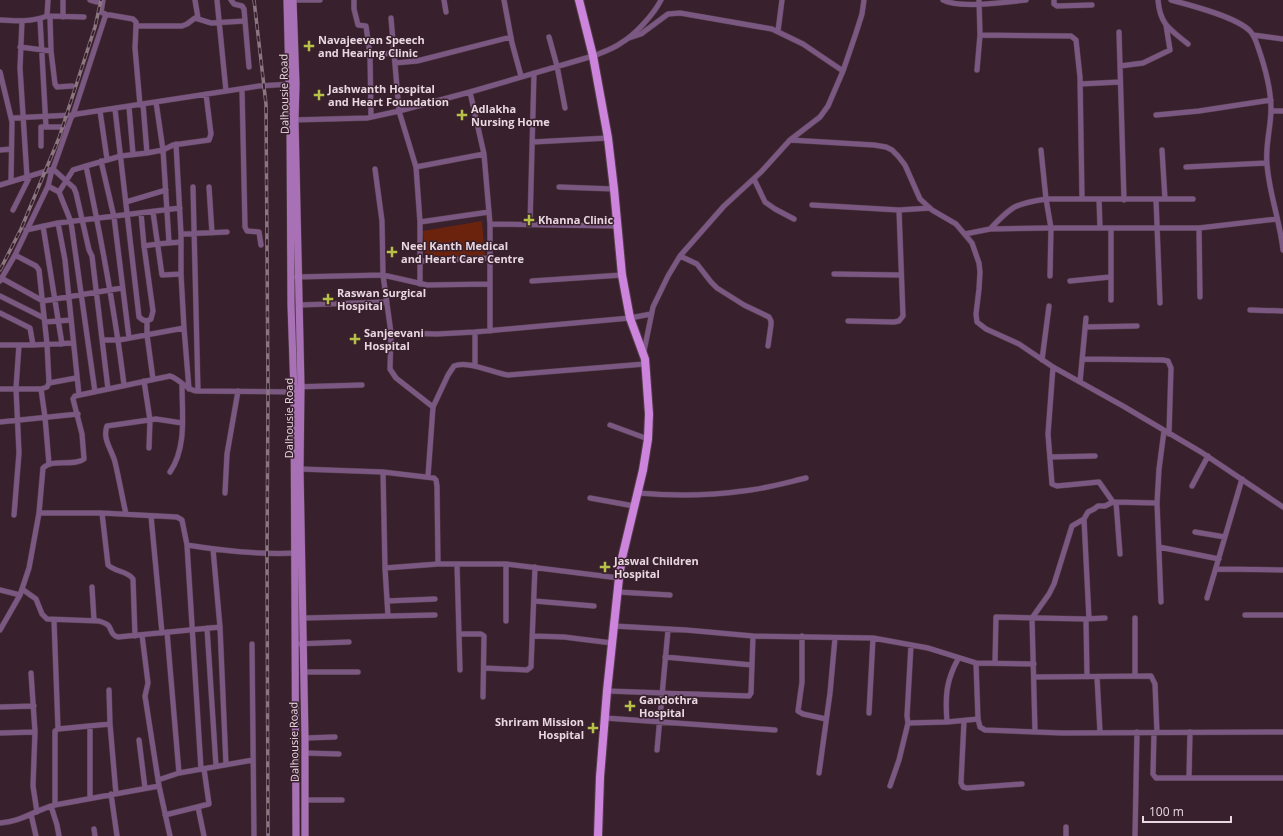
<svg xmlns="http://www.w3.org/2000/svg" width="1283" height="836" font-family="'Open Sans',sans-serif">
	<rect width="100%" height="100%" fill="#38202d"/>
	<path fill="#6b230d" d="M482,221L485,255L425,258L423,231Z"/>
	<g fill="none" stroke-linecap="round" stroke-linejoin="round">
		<defs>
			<path id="street" d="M48,0L47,16L84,17
				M90,0L97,2
				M103,0L101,12L107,15
				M195,0L198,18
				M217,0L226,91
				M231,0L234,4L242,6L244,9L249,67
				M293,0H320
				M354,0V9L358,25L366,26L370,55L371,117
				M444,0L446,12
				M504,0L512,43L521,76
				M943,0C959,9 1007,2 1026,0
				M979,0L980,35L1071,36L1076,40L1080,77L1082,198
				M1054,0V4L1057,6L1092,5
				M1158,0C1160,25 1170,29 1188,44
				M1171,0C1190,5 1237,17 1250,31C1254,35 1256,41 1258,47C1265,67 1271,87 1271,109C1271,127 1265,146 1267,164C1269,193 1280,221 1283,250
				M50,17L51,51L55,84L57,87L72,86
				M63,17V0
				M391,18L399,111L416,167
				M40,19L46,127
				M0,20C16,21 32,22 47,16
				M22,21L20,68L27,177
				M778,31L782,0
				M1119,32L1124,200
				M1253,35L1283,39
				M549,37L557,66L565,108
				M629,38L641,34L668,14L680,13L772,29L803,44L843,71
				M20,47L51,51
				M370,55L394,53
				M395,63L417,61L511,37
				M1120,66L1143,63L1170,50L1166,25
				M977,70L980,35
				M0,72L12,122L11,181
				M1080,84L1120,82
				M242,89L245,227L247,231L259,232L261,245
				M470,92L484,154L490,224V331
				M156,102L163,150L169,242
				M143,104L147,153
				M140,105L135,48L136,26H182L187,24L195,18L211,23L245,21
				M129,107L133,154
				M115,109L139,317L143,320L147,321V335L153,379
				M100,111L107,159
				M1271,111H1283
				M1156,115L1199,111L1271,100
				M11,118L73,115L105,17L107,15H110L133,19L136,22V26
				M293,120L367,118L399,111L470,92L593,56C603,52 613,49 621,43C635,35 654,14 661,0
				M790,140L874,145L886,147L892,150L898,156L905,165L920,199L932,210L956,224L972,243L979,263L980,272L979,289L976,314L977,322L986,329L1019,344L1053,367L1123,406L1201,452L1283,507
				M533,142L608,138
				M176,144L181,234V274L184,328L189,389
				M41,146V127H63
				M0,150L11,149
				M1041,150L1046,199L1051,228L1050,276
				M1162,150L1165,199
				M101,161L114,217L129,338
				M86,166C101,238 115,311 124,385
				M1186,167L1266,163
				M53,169L74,188L76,193L89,250L92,256L108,389
				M375,169L382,221L383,275L391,333L390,369L396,378L433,407
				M754,179L765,202L775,209L794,219
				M0,185L53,169L71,118L73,115L77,114L259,86L291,84
				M48,186L59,192L71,222L95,392
				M193,187L198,391
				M209,187L212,233
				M559,187L614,189
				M59,192L73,170L86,166L121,156L147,153L163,150L173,145L209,140L211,134L206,94
				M1099,199L1100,228
				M1156,199L1160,303
				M126,202L166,190
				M812,205L899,210L930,208
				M13,210L30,176
				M153,212L162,275L181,274
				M141,213L144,246L153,311L151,319L147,321
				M420,222L489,212
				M58,223L65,260L79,395
				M490,224L618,226
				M530,224L534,73
				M43,226L62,344
				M1199,228L1200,297
				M990,229C1012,206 1014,204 1046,199H1193
				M26,230L58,223L180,208
				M181,234L227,232
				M965,234L990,229L1047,228H1199L1277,219
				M144,246L157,244L181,242
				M680,256L697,264L711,282L717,288L744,305L769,317L771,321V325L768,346
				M421,261L490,258
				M834,274L901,275
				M296,277L383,275L427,285L490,284
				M1,278L43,301L122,288
				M0,281L15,255L48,186L52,170
				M532,281L622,275
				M1070,281L1110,277
				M420,284V222L416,167L484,154
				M0,296L44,318
				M1111,300V229
				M299,305L387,302
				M1250,310L1283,311
				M0,313L30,328L33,345
				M848,321L894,322L899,321L903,316L899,210
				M45,322L71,320
				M1085,327L1137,326
				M391,333L437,334L475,332L630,318L651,314
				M102,340H119L184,328
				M0,345H33L73,343
				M644,351L653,307L668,276L680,256L724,206L761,172L790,140L820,117L828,106L843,71L856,33L862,14L864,0
				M1083,359L1163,360L1168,361L1171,368L1169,434
				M1042,360L1049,306
				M475,366V332
				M1053,367L1048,434L1052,484L1057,486L1099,482L1113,502
				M144,381L150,420L149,448
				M1080,382L1086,318
				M49,383L76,378
				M293,387L362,385
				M0,389H41L47,387L49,383L47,344L39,270L36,266L15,255
				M41,389L45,417L49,464
				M0,422L78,414
				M610,425L648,439
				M1050,457L1095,456
				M300,469L383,472L434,478L436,480L437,486L438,564
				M170,472C187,447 182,414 182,385
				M383,472L385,568L388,616
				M428,476L433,407L448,375L454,366C468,360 493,373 508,375L645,364
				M1192,486L1208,456
				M225,493L227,454L238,391
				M638,493C672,496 708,496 743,491C764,489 785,483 806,478
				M590,498L634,506
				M1116,502L1120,554
				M39,513H102L177,517L182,520L187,545L201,769
				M102,513L108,565C115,572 128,571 133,579L135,636
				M126,514C122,496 119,479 115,462C112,450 102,439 107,426L156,419L182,423
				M14,515L19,453L16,388L19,345
				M151,516L162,633
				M1084,519L1089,619
				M1195,532L1225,537
				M187,545C224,551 260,555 297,553
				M1159,547L1219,559
				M213,549L220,627L226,765
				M457,564L460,670
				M506,564V621
				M385,568L438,564H506L619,578
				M1216,569L1283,570
				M92,587L94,620
				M22,589L36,599L42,614L47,619L99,621C102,622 105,623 108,625C112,629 110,635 118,637L220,627
				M0,590L20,595
				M618,592L670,595
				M1207,598L1242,479
				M387,601L435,599
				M534,601L594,606
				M1161,602L1157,503L1159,469L1164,431
				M1245,615H1283
				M303,618L435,615
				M1135,618V676
				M1086,619L1087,677
				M54,620L58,729
				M614,626L686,630L753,636L873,638L928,648L976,663L1034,664
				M207,628L216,766
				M0,630L20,595L29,568L39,513L43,468C53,458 73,467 84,459L82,434L73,399L75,396L170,376C180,379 185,389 196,391L296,392
				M167,632L179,773
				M459,634H481L484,636L483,697
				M142,635L148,683L145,696L159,786L170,836
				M533,636L564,637L612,643
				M802,636V682L798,711L803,714L826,719
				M252,644L254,836
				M295,644L349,642
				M665,657L752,665
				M976,663L978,719L980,727L985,730L1062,733L1283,732
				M995,663L996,617L1086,619L1105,618
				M484,668L527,670L531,667L535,567
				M304,672H358
				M31,673L35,732L33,786L37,812
				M1034,677L1151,676L1155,684L1157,733
				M1097,677L1100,732
				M109,690L110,724L116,794
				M607,691L749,696L751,693L753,636
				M0,707L34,706
				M869,713L873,638
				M605,718L775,730
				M964,721L961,783L963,787L967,788L1022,784
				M947,722C945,696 946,681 958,659
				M908,723L947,722L978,719
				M90,726V798
				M1035,731L1032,618L1049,594L1054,584L1072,526L1084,519L1088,512L1094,509L1098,506H1105L1113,502L1157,503
				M0,733L35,732
				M1154,733L1153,774L1156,778H1283
				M305,738L335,737
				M139,740L145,788
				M657,750L668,630
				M305,753L339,754
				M819,773L830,693L835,638
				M1189,777L1190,732
				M158,780L179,773L253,760
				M890,786L899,760L908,723L907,716L911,645
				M111,794L117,836
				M305,800H342
				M55,805V731L58,729L110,724
				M51,806L57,825L59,836
				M198,807L204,836
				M31,814L36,836
				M165,815L209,804L204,769
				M0,823C21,822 35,810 55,805L159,786
				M1066,827V836
				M94,829L95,836
				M1135,836L1137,732"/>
			<path id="secondary" d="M287,0L290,121L291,305L294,392L296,836
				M293,0L296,84L295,120L301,387L300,469L305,738V836"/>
			<path id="primary" d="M579,0L593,56L608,138L614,189L622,275L630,318L645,359L649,414L648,439L643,470L622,558L619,578L607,691L600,777L598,836"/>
		</defs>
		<use href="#street" stroke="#543d4a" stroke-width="6"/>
		<use href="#secondary" stroke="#543d4a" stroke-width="8"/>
		<use href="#primary" stroke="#543d4a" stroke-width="10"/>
		<use href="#street" stroke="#7b5882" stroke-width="5"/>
		<use href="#secondary" stroke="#a971b5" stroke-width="7"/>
		<use href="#primary" stroke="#cd84dc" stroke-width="8"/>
		<defs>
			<path id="rail" d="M254,0L266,104L268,391L267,554L268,836
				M0,270L21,229L59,138L95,27L101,0"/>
		</defs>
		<use href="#rail" stroke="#8b7682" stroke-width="3.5"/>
		<use href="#rail" stroke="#38202d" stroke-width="2" stroke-dasharray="6" stroke-linecap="butt"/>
	</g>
	<g fill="#b8c147" stroke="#38202d" stroke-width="1.5">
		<path d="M307 40h4v4h4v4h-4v4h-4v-4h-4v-4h4z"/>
		<path d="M317 89h4v4h4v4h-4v4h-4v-4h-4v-4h4z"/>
		<path d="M460 109h4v4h4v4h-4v4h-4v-4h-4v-4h4z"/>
		<path d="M527 214h4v4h4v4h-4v4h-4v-4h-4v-4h4z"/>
		<path d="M390 246h4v4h4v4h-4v4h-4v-4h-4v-4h4z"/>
		<path d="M326 293h4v4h4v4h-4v4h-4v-4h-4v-4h4z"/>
		<path d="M353 333h4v4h4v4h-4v4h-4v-4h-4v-4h4z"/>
		<path d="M603 561h4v4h4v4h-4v4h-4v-4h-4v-4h4z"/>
		<path d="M628 700h4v4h4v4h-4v4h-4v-4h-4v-4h4z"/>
		<path d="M591 722h4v4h4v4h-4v4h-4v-4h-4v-4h4z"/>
	</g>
	<g text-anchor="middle" stroke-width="3" stroke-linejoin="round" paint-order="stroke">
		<g font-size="11" font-weight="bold" fill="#e8d7e0" stroke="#38202d" text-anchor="start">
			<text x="318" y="44">Navajeevan Speech<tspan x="318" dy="13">and Hearing Clinic</tspan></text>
			<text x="328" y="93">Jashwanth Hospital<tspan x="328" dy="13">and Heart Foundation</tspan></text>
			<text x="471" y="113">Adlakha<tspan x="471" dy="13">Nursing Home</tspan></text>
			<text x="538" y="224">Khanna Clinic</text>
			<text x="401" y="250">Neel Kanth Medical<tspan x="401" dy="13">and Heart Care Centre</tspan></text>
			<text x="337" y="297">Raswan Surgical<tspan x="337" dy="13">Hospital</tspan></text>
			<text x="364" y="337">Sanjeevani<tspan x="364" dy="13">Hospital</tspan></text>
			<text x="614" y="565">Jaswal Children<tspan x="614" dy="13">Hospital</tspan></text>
			<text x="639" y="704">Gandothra<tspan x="639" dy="13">Hospital</tspan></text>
			<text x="584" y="726" text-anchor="end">Shriram Mission<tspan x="584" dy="13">Hospital</tspan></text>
		</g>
		<g font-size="11" fill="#e8d7e0" stroke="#38202d">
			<text transform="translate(284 94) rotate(-91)" y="4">Dalhousie Road</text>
			<text transform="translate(289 418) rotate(-90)" y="4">Dalhousie Road</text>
			<text transform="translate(294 742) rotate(-91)" y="4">Dalhousie Road</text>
		</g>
	</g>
	<path d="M1143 816v6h88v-6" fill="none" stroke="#e8d7e0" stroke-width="2"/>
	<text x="1149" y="816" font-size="12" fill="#e8d7e0" stroke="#38202d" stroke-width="3" paint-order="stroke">100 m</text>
</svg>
